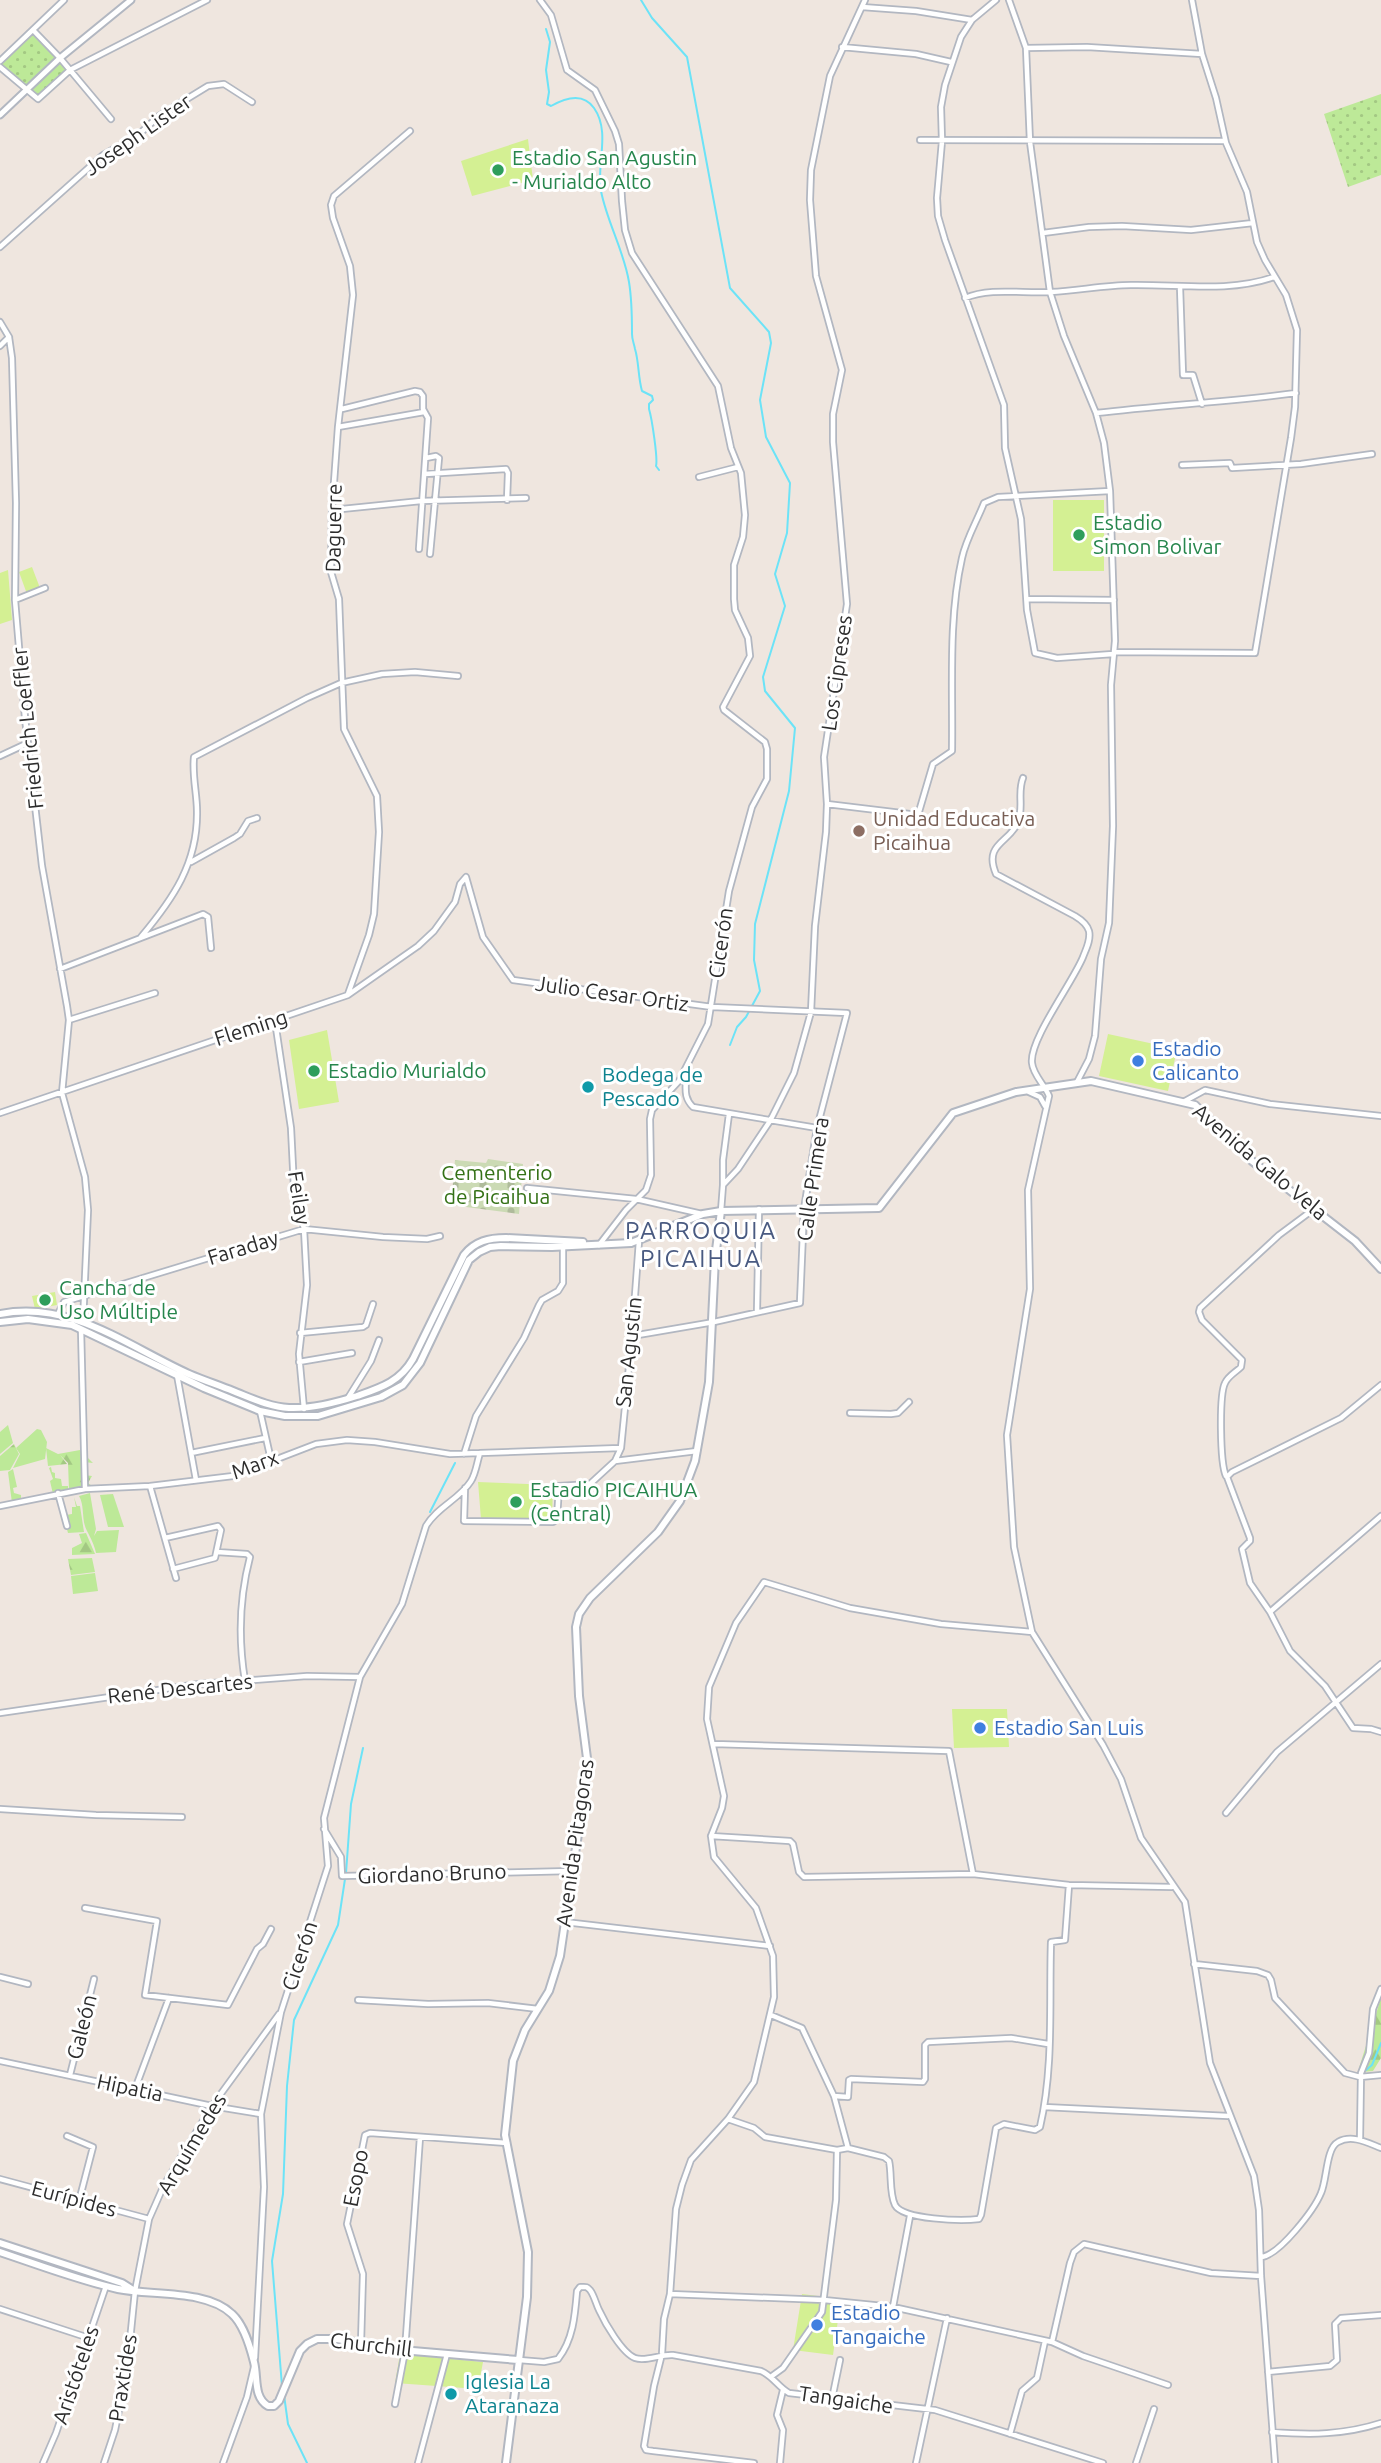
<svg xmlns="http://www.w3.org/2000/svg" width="1381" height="2463" font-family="Ubuntu,sans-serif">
	<defs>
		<pattern id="forest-firs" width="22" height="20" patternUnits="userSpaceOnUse" patternTransform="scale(1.75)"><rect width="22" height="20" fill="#bde998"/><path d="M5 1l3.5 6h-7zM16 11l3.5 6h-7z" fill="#a3c883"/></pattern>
		<pattern id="cemetery-stones" width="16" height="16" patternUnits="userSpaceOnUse" patternTransform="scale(1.75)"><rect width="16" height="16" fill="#cbdab4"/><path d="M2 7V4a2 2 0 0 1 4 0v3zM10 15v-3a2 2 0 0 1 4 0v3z" fill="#afbb9b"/></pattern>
		<pattern id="park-dots" width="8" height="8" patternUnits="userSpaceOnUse" patternTransform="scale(1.75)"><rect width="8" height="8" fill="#bde998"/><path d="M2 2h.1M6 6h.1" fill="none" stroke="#a3c883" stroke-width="1.8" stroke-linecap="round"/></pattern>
	</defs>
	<rect width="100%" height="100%" fill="#efe6df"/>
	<path fill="#bde998" d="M8,1425L13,1443L0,1454V1432Z
		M37,1429L41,1430L47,1442L45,1459L13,1468L20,1454L16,1448Z
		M51,1467L52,1472L55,1473V1478L61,1479L62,1486H68V1492L53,1494L50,1481L53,1479L49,1468Z
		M13,1469L17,1487L13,1488L14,1493L21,1495V1500L12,1503L8,1472Z
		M90,1493L96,1529L94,1536L97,1531L119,1530L116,1552L96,1553C94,1544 91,1539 87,1531C81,1520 85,1506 79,1496Z
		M113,1494L124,1527H108L100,1495Z
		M74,1497L77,1506H80L84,1532L68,1533L62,1511L66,1515L72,1514V1507H76Z
		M95,1573L98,1591L73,1594L71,1576Z"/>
	<path fill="url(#forest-firs)" d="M14,1444L19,1454L10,1470L0,1471V1456Z
		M46,1448L58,1454L80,1450L93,1463L84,1462L85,1475L92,1476L88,1483L95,1488L69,1490L68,1463L60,1455L67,1464L48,1466Z
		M86,1533L95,1554L72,1555V1548L82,1543L79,1534Z
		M92,1558L95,1572L71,1575L68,1559Z
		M1381,1998V2058L1373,2071L1363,2072L1359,2068Z"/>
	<path fill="url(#cemetery-stones)" d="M488,1159L523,1164L519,1214L451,1205L455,1160L486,1163Z"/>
	<path fill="url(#park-dots)" d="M32,31L69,70L38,98L0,66V63Z
		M1381,94V175L1348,187L1324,114Z"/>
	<path fill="#d4f093" d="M528,139L533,180L472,196L461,161Z
		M1053,500H1104V571H1053Z
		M32,567L40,588L27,594L19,572Z
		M8,570L12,620L0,624V573Z
		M327,1030L339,1102L299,1109L289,1040Z
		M1108,1034L1177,1049L1168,1091L1099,1076Z
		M55,1292L57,1305L35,1309L32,1296Z
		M478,1482L553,1485L552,1520L481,1519Z
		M952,1709H1007L1009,1747L954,1748Z
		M802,2294L841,2299L833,2355L793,2350Z
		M400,2354L483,2362L478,2389L395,2383Z"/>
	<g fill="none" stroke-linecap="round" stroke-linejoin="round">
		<path stroke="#6ce3f7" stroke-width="2" d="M641,0L652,18L687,57L730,288L769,332L771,343L760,400L766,437L790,483L787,533L775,574L785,606L763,677L765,691L795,728L789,791L755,924L754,960L760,991L746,1017L737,1027L730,1045
			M546,29L550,42L546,70L549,92L547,104L551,106C565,98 583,92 594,108C611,132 596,165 601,191C607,222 624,251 629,282C632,300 632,317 632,334C632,340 634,343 635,349C639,362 638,377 642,391L652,396L653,400L649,404V409C652,419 658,459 656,466L659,470
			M430,1512L455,1463
			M346,1873L351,1804L363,1748
			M1366,2070L1372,2065L1381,2043
			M282,2386L272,2261L283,2194L287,2086L294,2020L338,1925L345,1879
			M284,2395L288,2424L307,2463"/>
		<defs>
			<path id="minor" d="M540,0L551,15L567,70L595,90L615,131L619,144L622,201L625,230L632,253L718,386L731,448L741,473L745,515L743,537L734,565V599L735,610L748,638L750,656L723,707L724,710L765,742L767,749V779L752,807L729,891L708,1024L679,1081L652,1110L650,1119L651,1175L646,1190L626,1210L599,1245
				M996,0L972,20L961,37L945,85L941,107L942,141L937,198L938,216L945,240L1004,405L1005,448L1021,519L1027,610L1035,653L1057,658L1113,654
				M1009,0L1026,48L1030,142L1050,292L1064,336L1096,413L1104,443L1110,491L1115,641L1111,685L1113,826L1109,923L1101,959L1095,1036L1089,1059L1077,1082
				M862,7L916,11L972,20
				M33,30L60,58L111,119
				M842,47L916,54L951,62
				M1026,48L1087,47L1202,54
				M0,61L64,0
				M0,67L38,99L70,70L207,0
				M920,140L1225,141
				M1043,233L1089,227L1122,226L1191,230L1253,223
				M0,247L103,155L137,136L159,116L208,86L224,84L252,102
				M1180,287L1183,375H1193L1202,404
				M965,298C991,287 1024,294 1051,292C1077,291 1104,285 1131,285C1178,284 1229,293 1274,277
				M0,322L9,337L12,358L16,503L15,600L25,718L42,866L67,1006L69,1020L62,1093L85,1177L88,1210L83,1322
				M0,346L9,337
				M342,409L415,391L420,392L423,396V409L428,418L419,549
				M1096,413C1163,405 1229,402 1296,393
				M338,427L424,412
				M426,458L436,456L439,458L430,554
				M1182,465L1230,463L1232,468L1301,464L1372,454
				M425,474L506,469L508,473L507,500
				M699,477L738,467
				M332,510L421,501L526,498
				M1027,599L1114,600
				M15,600L45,588
				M1114,652L1255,653L1291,438L1295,407L1297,330L1286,295L1265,260L1257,242L1247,192L1226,143L1216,98L1202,54L1192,0
				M0,756L28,743
				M1023,778C1017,793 1024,807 1018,822C1010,843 983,843 996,874L1075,916C1080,919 1087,924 1089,931C1091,940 1086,949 1083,957C1073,982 1029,1040 1032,1063C1033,1075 1045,1085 1049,1096L1028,1190L1030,1289L1007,1435L1014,1547L1032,1632L1103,1745L1121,1779L1141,1838L1185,1902L1210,2063L1254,2176L1259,2210L1261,2276L1275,2463
				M827,804L918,815L933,764L952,751C953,688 948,620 962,558C966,539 977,521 984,503L998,497L1110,491
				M191,862L234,838L240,834L248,821L257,818
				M141,937C173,899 198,863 197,811C197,794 192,775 194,757L307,698L341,683L382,674L415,672L458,676
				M60,969L203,914L208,917L211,948
				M348,994L369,935L374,914L379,832L377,796L344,729L339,599L331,572L332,510L338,427L353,295L350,266L333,218L331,205L334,196L410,131
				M69,1020L155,993
				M275,1021L291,1128L294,1188L304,1229L307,1285L299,1354L304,1409
				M685,1071C688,1085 681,1095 693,1107L817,1128
				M1029,1092L1040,1097L1045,1106
				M1185,1101L1205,1090L1270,1104L1381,1116
				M0,1113L348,995L418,946L434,931L455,902L460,884L466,877L483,937L513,980L712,1007L847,1013L817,1128L804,1209L800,1303L714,1322L632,1336
				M723,1185V1160L729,1114
				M527,1188L636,1199L702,1214
				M721,1211L723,1185L738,1169L770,1121L794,1073L811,1012L815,926L826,832L827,804L824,757L847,604L833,442V414L842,370L816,276L810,200L811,170L830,76L865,0
				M757,1311L759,1209
				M58,1314L64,1302L304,1229L383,1237L427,1239L440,1236
				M81,1329L85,1489
				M300,1333L363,1327L366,1325L373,1304
				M299,1362L352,1353
				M177,1375L196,1480
				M1381,1385L1341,1418L1232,1472L1227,1477L1250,1538V1541L1242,1549L1250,1583L1270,1612L1290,1651L1325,1686L1353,1728L1371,1729L1381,1732
				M348,1398L371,1361L379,1340
				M260,1411L271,1460
				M850,1413L891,1414L898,1413L909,1402
				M191,1453L265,1438
				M480,1453L620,1448
				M464,1454L476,1416L524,1338L539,1305L542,1300L558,1291L563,1283V1247
				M615,1461L697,1451
				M1226,1476C1220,1463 1219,1395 1225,1383C1228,1376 1236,1372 1241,1367L1242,1360L1202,1320L1199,1312L1200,1308L1279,1235L1314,1209
				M150,1486L176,1578
				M465,1488L464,1521L553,1522L557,1519L559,1486L590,1484L615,1461L621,1448L632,1336L639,1241
				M58,1493L67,1526
				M0,1506L85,1489L150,1486L233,1476L316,1444L347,1440L375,1442L450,1454L480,1453C477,1462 476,1473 471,1481C460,1499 437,1507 426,1526L402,1604L360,1677L324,1818L328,1866L281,2012L261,2114L264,2187L255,2358
				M165,1538L218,1526L221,1530L215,1558L173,1569
				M217,1552L247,1554L250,1557C239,1599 238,1638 245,1681
				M1271,1611L1381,1516
				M0,1713L199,1684L307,1676L360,1677
				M714,1744L949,1751L973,1874
				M0,1809L96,1815L182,1817
				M1226,1813L1277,1752L1381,1664
				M324,1829L341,1857L342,1876L572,1871
				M711,1836L722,1808L724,1796L707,1719L709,1687L736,1623L764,1582L850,1608L941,1624L1032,1632
				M85,1908L157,1921L145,1995L228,2005L257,1949L263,1944L271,1929
				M565,1922L770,1946
				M1194,1964L1257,1971L1268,1975L1271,1980L1275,1998L1345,2073L1360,2077L1381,2075
				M0,1977L28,1984
				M358,2000L428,2004L488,2003L538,2009
				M771,2015L802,2028L834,2096L848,2148L884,2157L889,2161C892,2174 889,2193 895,2205C903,2220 962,2221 979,2219L981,2215L996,2128L1004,2124L1035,2130L1040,2127C1054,2067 1049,2002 1051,1942L1065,1940L1069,1885
				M0,2061L212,2106L261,2114
				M70,2075L94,1979
				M135,2089L169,1998
				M834,2096L848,2097L849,2080L851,2079L923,2082L925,2079V2045L928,2042L1011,2038L1048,2044
				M1044,2107L1228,2116
				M728,2119L754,2128L765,2137L837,2150
				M67,2136L93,2147L79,2201
				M1360,2140L1361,2073L1369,2053L1373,2009L1381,1989
				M0,2179L149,2219
				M1262,2257C1280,2254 1314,2210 1321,2193C1327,2180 1326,2148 1338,2142C1352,2134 1368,2143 1381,2148
				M670,2294L824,2300L893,2307L1052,2342L1070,2263L1074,2252L1084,2244L1211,2273L1261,2276
				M893,2307L910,2216
				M0,2309L89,2338
				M1052,2342L1083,2356L1168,2385
				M361,2343L363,2274L347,2224L365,2135L370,2133L507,2143
				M519,2360L544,2362L558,2359C573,2340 575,2316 577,2291L580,2287C586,2287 586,2286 590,2290C594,2295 596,2304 599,2310C605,2323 622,2353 635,2358C646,2362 660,2354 673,2355L761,2371C773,2376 778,2387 789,2393L935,2410L1103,2463
				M1268,2372L1330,2366L1337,2360L1335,2324L1341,2318L1381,2315
				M772,2376L783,2368L822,2312L836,2200L837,2150L848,2148
				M832,2399L840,2360
				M395,2404L405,2351L420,2137
				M1272,2432C1310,2435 1344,2435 1381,2423
				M1010,2434L1022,2391L1037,2378L1045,2341
				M43,2463L56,2433L106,2286
				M104,2463L115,2430L127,2370L135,2291L149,2219L164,2185L212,2106L279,2014
				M223,2463L247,2397L254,2367
				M418,2463L447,2354
				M754,2463L653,2451L646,2450L644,2446L654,2386L662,2354L664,2319L670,2294L676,2209L682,2185L691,2160L728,2119L754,2082L774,1997L773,1956L756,1908L714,1857L711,1836L790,1841L793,1844L799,1872L804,1877L973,1874L1069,1885L1172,1887
				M780,2463L783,2430L777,2415L783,2390
				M916,2463L947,2318
				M1136,2463L1154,2409"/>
			<path id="tertiary" d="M0,115L60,58L131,0"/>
			<path id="secondary" d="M0,1314C71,1300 127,1346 189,1374C203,1380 218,1385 233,1391C251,1398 269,1407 289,1408C312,1409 335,1403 357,1396C380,1388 400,1382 413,1359L464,1255C475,1241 489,1238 506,1238L583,1242
				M0,1322L28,1319L72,1325L204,1388L260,1411L285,1416H318L381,1397L403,1385L420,1363L469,1260L479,1252L490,1247L501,1246L552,1247L631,1243L703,1214L721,1211L879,1208L953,1113L1016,1092L1091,1081L1195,1105L1252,1161L1355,1241L1381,1269
				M0,2243L122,2283L133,2290
				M0,2252C39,2265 78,2280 118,2289C151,2296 206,2289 232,2314C244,2325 250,2346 254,2362C258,2377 253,2397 268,2406H274L279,2401L300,2351L307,2344L317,2339H337L401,2350L518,2360
				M506,2463L527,2297L528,2252L505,2135L513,2061L525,2030L549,1991L560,1956L588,1766L579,1696L576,1627L579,1614L590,1598L658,1532L680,1501L695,1461L709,1382L715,1258L721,1211"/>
		</defs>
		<use href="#minor" stroke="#b2b7c1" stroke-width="8"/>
		<use href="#tertiary" stroke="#b2b7c1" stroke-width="9"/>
		<use href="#secondary" stroke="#b2b7c1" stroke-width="10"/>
		<use href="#minor" stroke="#fff" stroke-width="4.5"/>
		<use href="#tertiary" stroke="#fff" stroke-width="5"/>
		<use href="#secondary" stroke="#fff" stroke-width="6"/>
	</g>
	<g fill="#2e9e5b" stroke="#fff" stroke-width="2.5">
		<circle cx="498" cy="170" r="7"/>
		<circle cx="1079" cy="535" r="7"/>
		<circle cx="314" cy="1071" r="7"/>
		<circle cx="45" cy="1300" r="7"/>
		<circle cx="516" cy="1502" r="7"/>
	</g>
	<circle fill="#8d6e63" stroke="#fff" stroke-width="2.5" cx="859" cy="831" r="7"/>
	<g fill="#3f7fe0" stroke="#fff" stroke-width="2.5">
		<circle cx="1138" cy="1061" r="7"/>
		<circle cx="980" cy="1728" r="7"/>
		<circle cx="817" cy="2325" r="7"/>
	</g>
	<g fill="#0f9aa8" stroke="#fff" stroke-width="2.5">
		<circle cx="588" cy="1087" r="7"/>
		<circle cx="451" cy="2394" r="7"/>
	</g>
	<g text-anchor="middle" stroke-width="6" stroke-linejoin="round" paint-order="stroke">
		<g font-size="21" fill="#2d2d2d" stroke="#fff">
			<text transform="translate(138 135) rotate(-35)" y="7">Joseph Lister</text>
			<text transform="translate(334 528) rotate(-89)" y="7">Daguerre</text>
			<text transform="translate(837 673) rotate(-82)" y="7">Los Cipreses</text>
			<text transform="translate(28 728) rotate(-96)" y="7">Friedrich Loeffler</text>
			<text transform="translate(721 943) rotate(-82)" y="7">Cicerón</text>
			<text transform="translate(612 994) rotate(8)" y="7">Julio Cesar Ortiz</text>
			<text transform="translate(251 1028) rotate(-18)" y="7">Fleming</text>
			<text transform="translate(1260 1162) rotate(40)" y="7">Avenida Galo Vela</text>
			<text transform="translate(813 1179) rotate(-82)" y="7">Calle Primera</text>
			<text transform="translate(299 1198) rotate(81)" y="7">Feilay</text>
			<text transform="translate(243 1248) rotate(-17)" y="7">Faraday</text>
			<text transform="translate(629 1352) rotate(-84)" y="7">San Agustin</text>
			<text transform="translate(255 1465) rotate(-20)" y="7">Marx</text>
			<text transform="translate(180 1689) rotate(-6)" y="7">René Descartes</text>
			<text transform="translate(575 1843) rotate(-82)" y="7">Avenida Pitagoras</text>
			<text transform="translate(432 1874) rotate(-2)" y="7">Giordano Bruno</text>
			<text transform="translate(300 1956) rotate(-72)" y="7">Cicerón</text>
			<text transform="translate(82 2027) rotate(-76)" y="7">Galeón</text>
			<text transform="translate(130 2088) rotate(12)" y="7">Hipatia</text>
			<text transform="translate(192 2144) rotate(-59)" y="7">Arquímedes</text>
			<text transform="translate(356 2178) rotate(-79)" y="7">Esopo</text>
			<text transform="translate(74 2199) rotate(15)" y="7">Eurípides</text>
			<text transform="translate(371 2345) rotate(7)" y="7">Churchill</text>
			<text transform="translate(76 2375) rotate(-71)" y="7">Aristóteles</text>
			<text transform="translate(123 2378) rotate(-81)" y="7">Praxtides</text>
			<text transform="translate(846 2400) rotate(8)" y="7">Tangaiche</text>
		</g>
		<g font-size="21" fill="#27864d" stroke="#fff" text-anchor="start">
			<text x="512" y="165">Estadio San Agustin<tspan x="512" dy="24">- Murialdo Alto</tspan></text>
			<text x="1093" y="530">Estadio<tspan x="1093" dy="24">Simon Bolivar</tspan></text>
			<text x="328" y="1078">Estadio Murialdo</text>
			<text x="59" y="1295">Cancha de<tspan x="59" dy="24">Uso Múltiple</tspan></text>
			<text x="530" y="1497">Estadio PICAIHUA<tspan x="530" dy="24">(Central)</tspan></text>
		</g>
		<g font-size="21" fill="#785e54" stroke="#fff" text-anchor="start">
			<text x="873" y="826">Unidad Educativa<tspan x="873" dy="24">Picaihua</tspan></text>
		</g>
		<g font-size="21" fill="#366cbe" stroke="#fff" text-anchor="start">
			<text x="1152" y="1056">Estadio<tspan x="1152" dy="24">Calicanto</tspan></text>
			<text x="994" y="1735">Estadio San Luis</text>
			<text x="831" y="2320">Estadio<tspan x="831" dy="24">Tangaiche</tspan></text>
		</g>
		<g font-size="21" fill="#0d838f" stroke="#fff" text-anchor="start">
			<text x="602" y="1082">Bodega de<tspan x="602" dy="24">Pescado</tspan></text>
			<text x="465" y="2389">Iglesia La<tspan x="465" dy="24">Ataranaza</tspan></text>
		</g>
		<g font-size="21" fill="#347116" stroke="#fff">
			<text x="497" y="1180">Cementerio<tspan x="497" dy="24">de Picaihua</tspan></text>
		</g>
		<g font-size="24" letter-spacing="2" fill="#495a81" stroke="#fff">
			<text x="701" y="1239">PARROQUIA<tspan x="701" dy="28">PICAIHUA</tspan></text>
		</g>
	</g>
</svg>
